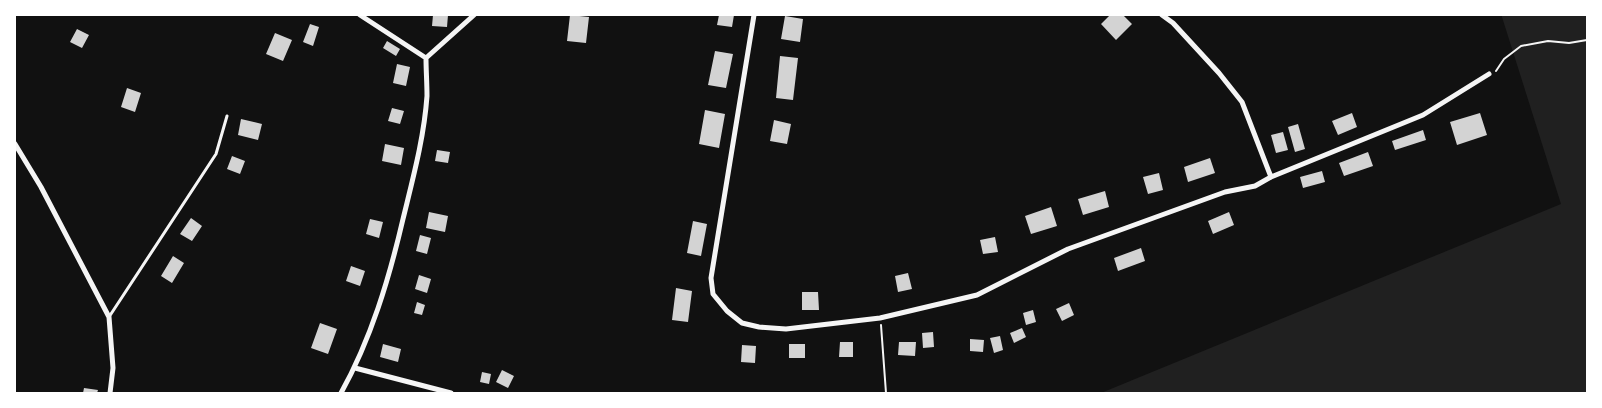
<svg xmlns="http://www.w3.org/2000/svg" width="1602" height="408" font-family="Arial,sans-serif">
	<rect width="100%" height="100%" fill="#111"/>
	<path fill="#202020" d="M1502,15H1587V393H1101L1561,204L1502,17Z"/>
	<path fill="#d3d3d3" d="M433,15H448L447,27L432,26Z
		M570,15L589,17L586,43L567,41Z
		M719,15H734L732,27L717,25Z
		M1110,15H1123L1132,24L1116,40L1101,24Z
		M785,16L803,19L800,42L781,39Z
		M310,24L319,27L313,46L303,42Z
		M77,29L89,35L82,48L70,42Z
		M275,33L292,40L283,61L266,54Z
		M387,41L400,49L396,56L383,48Z
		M715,51L733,54L726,88L708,85Z
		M780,56L798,58L793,100L776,98Z
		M397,64L410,67L406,86L393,83Z
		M127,88L141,93L135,112L121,107Z
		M392,108L404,111L400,124L388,121Z
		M705,110L725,114L719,148L699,144Z
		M1352,113L1357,127L1338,135L1332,121Z
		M1480,113L1487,135L1457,145L1450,122Z
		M241,119L262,124L258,140L238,135Z
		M774,120L791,124L787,144L770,141Z
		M1298,124L1305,149L1295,152L1288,127Z
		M1423,130L1426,140L1395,150L1392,141Z
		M1283,132L1288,150L1276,153L1271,135Z
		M385,144L404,148L401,165L382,161Z
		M437,150L450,152L448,163L435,161Z
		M1368,152L1373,166L1344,176L1339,163Z
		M232,156L245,161L240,174L227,169Z
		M1210,158L1215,173L1188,182L1184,167Z
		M1322,171L1325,182L1303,188L1300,177Z
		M1159,173L1163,190L1148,194L1143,177Z
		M1105,191L1109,207L1083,215L1078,199Z
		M1051,207L1057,226L1031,234L1025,216Z
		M429,212L448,216L445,232L426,228Z
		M1229,212L1234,225L1213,234L1208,221Z
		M191,218L202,226L192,241L180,234Z
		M370,219L383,222L379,238L366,234Z
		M693,221L707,224L701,256L687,253Z
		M420,235L431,238L427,254L416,251Z
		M995,237L998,252L983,254L980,240Z
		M1141,248L1145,261L1118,271L1114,258Z
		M173,256L184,263L172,283L161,276Z
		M351,266L365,271L360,286L346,281Z
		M908,273L912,289L898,292L895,276Z
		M419,275L431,279L427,293L415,289Z
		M676,288L692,291L688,322L672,320Z
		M802,292H818L819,310H802Z
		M417,302L425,305L422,315L414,313Z
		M1069,303L1074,315L1062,321L1056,309Z
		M1033,310L1036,322L1026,325L1023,313Z
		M320,323L337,329L328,354L311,348Z
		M1022,328L1026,337L1014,343L1010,333Z
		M933,332L934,347L923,348L922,333Z
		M1000,336L1003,350L994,353L990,338Z
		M970,339L984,340L983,352L970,351Z
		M840,342H853V357H839Z
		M899,342H916L915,356L898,355Z
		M383,344L401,349L398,362L380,357Z
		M789,344H805V358H789Z
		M742,345L756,346L755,363L741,362Z
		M502,370L514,376L508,388L496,382Z
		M482,372L491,374L489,384L480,382Z
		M84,388L98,390L97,393H83Z"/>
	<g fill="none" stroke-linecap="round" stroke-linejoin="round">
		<path stroke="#f5f5f5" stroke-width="2" d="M1496,71L1504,59L1521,46L1548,41L1569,43L1587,40
			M881,325L886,393"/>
		<path stroke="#f5f5f5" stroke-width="3" d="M109,317L216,154L227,116"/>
		<path stroke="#f5f5f5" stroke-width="5" d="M360,15L426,58
			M754,15L711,278L713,294L727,311L742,323L759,327L786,329L880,318L977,295L1068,249L1225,192L1255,186L1271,177L1423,115L1489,74
			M1162,15L1173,23L1219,73L1242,102L1271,177
			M15,144L41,187L109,317L113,368L110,393
			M355,368L451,393
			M341,393C371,339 389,279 403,219C413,178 424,138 427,96C427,83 426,70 426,58L474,15"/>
	</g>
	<rect width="1602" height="408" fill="none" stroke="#ffffff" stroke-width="32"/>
</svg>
